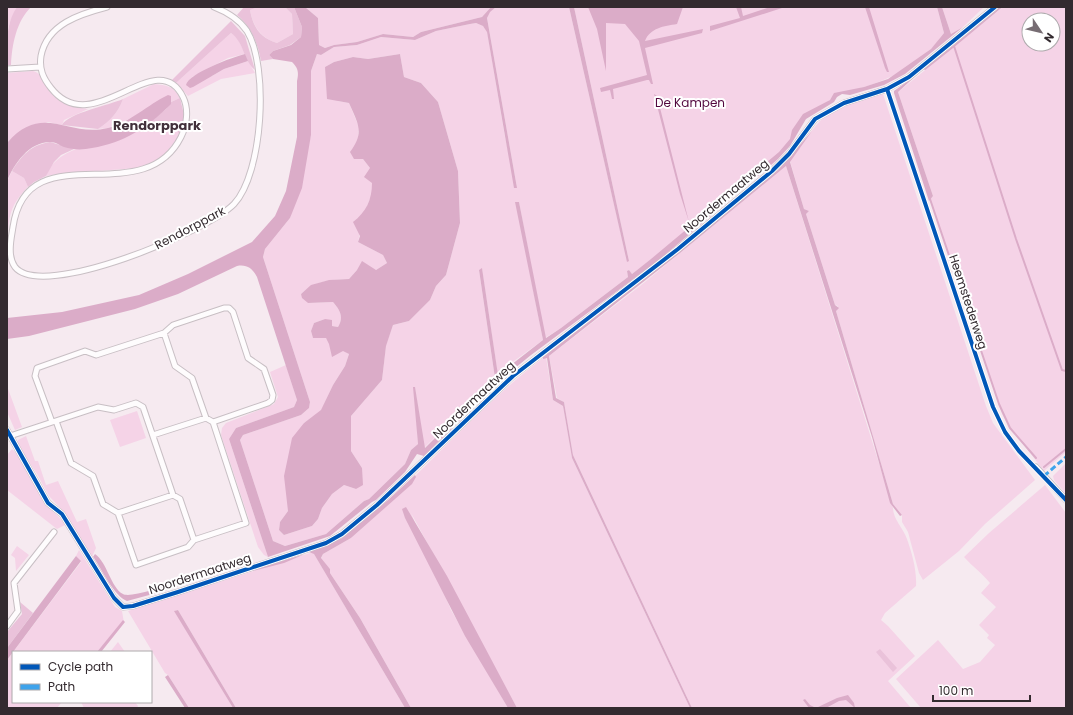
<svg xmlns="http://www.w3.org/2000/svg" width="1073" height="715" font-family="Poppins,sans-serif">
	<rect width="100%" height="100%" fill="#f6eaf0"/>
	<path fill="#f5d3e7" fill-rule="evenodd" d="M7,7H17L10,22L7,32Z
		M258,7H285L292,14L293,34L277,43C260,38 253,26 250,10Z
		M305,7H491L482,17L421,32L413,37L383,34L357,42L334,45L325,48L319,45L318,18Z
		M496,7H569L624,248L629,261L574,7H937L944,33C939,38 936,45 931,49C904,75 870,88 834,94L830,100L804,120L775,162L759,176L632,274L629,270L627,271L628,277L561,328L545,338L519,202H516L543,340L510,364L498,376L482,269L479,270L495,378L424,448L415,388L418,444L411,450L405,464L369,499L364,501L326,534L285,546L273,541L240,440L243,435L301,415L309,408L310,402L263,257L265,249L290,218L311,135V71L317,54L321,55L334,47L357,45L381,37L415,40L436,31L470,24L476,23L483,26L487,31L505,137L517,188L487,18L489,12ZM400,54L404,77L421,83L438,102L458,171L460,223L446,275L436,286L430,300L409,321L393,325L386,345L382,380L351,416V451L362,468L356,489L344,485L332,494L322,508L318,519L312,526L284,535L279,530L280,522L288,511L304,423L321,411L333,385L345,366L349,354L343,350L338,353L326,338H313L311,331L314,323L325,319L332,326L338,327C344,317 340,310 333,302L308,303L301,294C317,280 329,280 349,279L357,270H376L387,263L383,255L358,242L364,214L372,194V183L370,168L363,159L358,140L359,127L349,103L338,101L325,67L334,62L353,57L368,59Z
		M942,7H984L963,27L951,34Z
		M1003,7H1066V452L1044,471L1007,423L1002,414L930,199L933,196L898,92ZM1029,20H1053V44H1029Z
		M231,33L237,37L245,54L228,58L192,77L212,76L224,69L248,61L255,73L221,79L188,96L176,83Z
		M33,71C44,74 44,85 51,93C60,103 75,107 88,109L64,120L62,125L48,122L12,138L7,143V73Z
		M154,84C166,85 174,86 180,98L171,102L168,96L136,116L108,128L98,129C110,121 118,113 123,99Z
		M883,94L986,406L993,423L1035,480L985,524L959,551L923,580L919,573L908,532L902,522V515L893,504L836,311L838,306L835,305L806,214L809,211L804,209L790,161C800,149 808,133 820,121C836,106 862,101 883,94Z
		M145,126L150,130L174,127L180,135L161,159L138,168L57,174L46,176C61,138 115,148 145,126Z
		M786,166L893,508C893,519 903,528 907,539C912,553 917,571 916,586L885,613L881,620L888,626L915,656L888,681L911,708H692L573,455L564,402L557,398L549,356L640,286Z
		M12,171L24,178L28,187C7,208 9,220 7,248V181Z
		M546,357L553,400L563,406L572,458L690,708H517L411,513L451,610L508,708H411L360,618L330,573V569L321,559L323,554L351,538L408,487L416,475C457,435 497,393 543,358Z
		M286,365L297,400L294,407L236,428L229,439L268,557L264,555L258,547L221,435L222,428L226,423L274,404L278,397L270,372Z
		M7,386L22,427L15,430L7,412Z
		M137,411L146,438L120,447L110,420Z
		M26,436L35,461H38L46,485L58,481L77,522L86,519L96,548L92,557L63,511L49,496L37,474L17,444L18,440Z
		M12,449C27,462 33,486 45,502C51,511 60,516 65,525L57,529L7,490V455Z
		M1066,463V494L1054,480L1053,476Z
		M1045,485L1066,513V708H921L896,679L938,640L963,669L980,662L995,645L987,638L989,635L979,625L996,607L981,593L990,583C982,573 973,567 964,557L989,533Z
		M17,546L29,555L16,571L15,558L11,555Z
		M79,550L115,607L122,611L124,623L101,652H13V702H62L57,708H7V660L81,562L76,556Z
		M313,552L405,708H236L178,610L175,611L233,708H189L168,675L165,673L128,611Z
		M118,642L125,652H110Z
		M81,702H135L138,706L137,708H84Z"/>
	<path fill="#eac2da" d="M17,7H31C16,22 12,45 11,65H7C7,45 5,25 17,7Z
		M244,7H258L250,10C253,27 260,38 277,43L293,34L292,14L285,7H294L302,27L301,37L290,45L273,51L269,55L273,59L261,61C258,44 251,26 237,15Z
		M231,21L245,36L255,70C243,60 244,42 231,33L176,83L172,80Z
		M180,98L185,119L180,135L174,127C164,128 154,133 145,126L166,109L171,102Z
		M123,99C118,113 110,121 98,129L62,125C68,113 110,105 123,99Z
		M50,142L74,149L61,155L54,162L46,176L34,182L28,187L24,178L12,171C22,155 31,145 50,142Z
		M20,602L33,613L7,648V632L22,614Z
		M880,649L897,668L893,672L876,652Z"/>
	<path fill="#dbacc8" d="M294,7H305L318,18L319,45L325,48L334,45L357,42L383,34L413,37L421,32L482,17L491,7H496L490,12L487,18L517,188H514L487,32L483,26L476,23L470,24L436,31L415,40L381,37L357,45L334,47L321,55L317,54L311,71V135L302,188L290,218L265,249L263,257L310,402L309,408L301,415L243,435L240,440L273,541L285,546L326,534L364,501L369,499L405,464L411,450L418,444L413,387H415L425,448L495,378L479,270L482,268L498,375L543,340L515,202H519L546,338L561,328L628,277L627,271L629,270L632,274L651,259L779,152L790,139L792,130L803,114L830,100L834,93L864,87L888,79L931,49L944,33L937,7H942L951,34L963,27L905,74L884,85L850,95L842,94L837,97L834,102L806,119L790,146L778,159L659,260L531,355L504,377L424,456L417,454L405,472L376,500L372,502L330,536L268,557L229,439L236,428L294,407L297,400L257,277C253,269 247,264 237,266L178,294L135,309L29,336L7,339V318L62,312L139,295L188,274L252,242L275,216L286,191L297,137V81C299,72 298,68 292,62L273,59L269,55L273,51L291,45L301,37L302,27Z
		M569,7H574L629,261L627,262Z
		M588,7H683L677,24C664,26 650,28 645,41L703,29L702,33L645,48L653,84H651L649,80H647L613,89L614,99H612L610,90L601,92L600,88L647,75L639,41L625,24L606,23V71L597,29Z
		M736,7H741L743,16L770,7L782,8L710,31V26L740,18Z
		M865,7H869L889,72H887L885,68Z
		M245,54L248,61L224,69L193,87L190,88L186,85C189,73 233,57 245,54Z
		M400,54L404,77L421,83L438,102L458,171L460,223L446,275L436,286L430,300L409,321L393,325L386,346L382,380L351,416V451L362,468L363,485L356,489L344,485L332,494L322,508L318,519L312,526L284,535L279,530L280,522L288,511L284,476L292,438L304,423L321,410L333,385L345,366L349,354L343,351L332,357L329,344L326,338H313L311,331L314,323L325,319L332,320V326L338,327C344,317 340,310 333,302L308,303L302,298L301,294L311,285L329,280L349,279L357,270L362,261L376,270L387,263L383,255L358,242L360,236L353,222C366,212 372,200 372,183L364,177L370,168L363,159H354L350,152C365,132 358,124 349,103L327,99L325,67L334,62L353,57L368,59Z
		M919,73L898,92L933,196L929,201L894,93V91Z
		M654,94L657,96L689,222L680,194Z
		M168,95L171,96V104C148,127 124,143 92,148C83,150 73,150 64,147C59,145 56,142 50,142C29,142 14,164 7,181V143C43,102 67,138 108,128C131,122 147,105 168,95Z
		M812,131L790,162L804,209L809,211L806,214L835,305L839,308L836,311L893,504L902,515L900,516L890,503L872,437L786,166L680,253L549,356L556,398L564,402L573,455L692,708H690L572,458L563,406L553,400L547,358L543,359V357L608,307L778,170Z
		M415,475L416,477L412,484L351,538L323,554L321,558L330,569V573L360,618L411,708H405L314,554L309,552L342,538L388,500Z
		M406,507L447,576L517,708H508L465,636L405,518L402,509Z
		M95,554C107,562 111,588 123,594C135,601 224,564 243,558H246L248,561L164,591L127,601C114,596 102,570 94,558L93,557Z
		M305,554L284,563L225,578Z
		M76,556L81,561L7,660V648Z
		M178,610L236,708H233L174,611Z
		M123,620L125,622L101,652H97Z
		M168,675L189,708H185L165,677Z
		M848,695L854,703L855,708L846,700L839,701L826,708H809L803,700L805,699L810,705L816,708L837,698Z"/>
	<g fill="none" stroke-linecap="round" stroke-linejoin="round">
		<path stroke="#dbacc8" stroke-width="2" d="M1001,7L954,46L1016,239L1062,370L1066,371
			M925,69L954,46
			M930,199L999,404L1010,428L1036,458
			M1044,467L1066,449"/>
		<defs>
			<path id="minor" d="M107,7C80,14 47,24 41,56C39,69 43,78 51,88C93,142 156,43 183,97C189,109 187,125 181,137C143,213 27,131 13,227C11,239 7,256 15,267C42,301 208,231 234,204C263,173 269,67 247,31C239,19 227,12 214,7
				M7,69L40,67
				M164,333L175,366L192,378L206,418L213,422
				M52,422L35,376L37,368L85,351L96,355L164,333L173,325L224,308H229L233,312L248,358L264,369L273,395L272,400L268,403L213,422L246,523L194,540L188,547L136,565L118,513L103,504L93,476L71,463L56,421
				M7,430L48,503L62,514L114,598L123,607L133,606L178,592L326,543L342,534L377,505L513,376L678,249L772,171L789,154L815,119L844,103L887,89L909,77L995,7
				M153,435L206,418
				M10,436L98,407L114,410L136,403L143,407L173,495L180,499L194,540
				M1036,467L1066,500
				M118,513L173,495
				M7,626L18,611L14,583L54,532"/>
		</defs>
		<use href="#minor" stroke="#c8bfc4" stroke-width="7"/>
		<use href="#minor" stroke="#fefcfd" stroke-width="5"/>
		<path stroke="#3ea3eb" stroke-width="3" stroke-dasharray="6 3" stroke-linecap="butt" d="M1044,476L1066,457"/>
		<defs>
			<path id="cycleway" d="M887,89L993,407L1005,432L1019,451L1066,500
				M7,430L48,503L62,514L114,598L123,607L133,606L178,592L326,543L342,534L377,505L513,376L678,249L772,171L789,154L815,119L844,103L887,89L909,77L995,7"/>
		</defs>
		<use href="#cycleway" stroke="#fff" stroke-width="6"/>
		<use href="#cycleway" stroke="#0057b8" stroke-width="4"/>
	</g>
	<g text-anchor="middle" stroke-width="4" stroke-linejoin="round" paint-order="stroke">
		<g font-size="12" fill="#52073e" stroke="#fff">
			<text x="690" y="107">De Kampen</text>
		</g>
		<g font-size="12" fill="#332a2f" stroke="#fff">
			<text transform="translate(726 196) rotate(-40)" y="4">Noordermaatweg</text>
			<text transform="translate(190 228) rotate(-28)" y="4">Rendorppark</text>
			<text transform="translate(968 302) rotate(72)" y="4">Heemstederweg</text>
			<text transform="translate(474 400) rotate(-43)" y="4">Noordermaatweg</text>
			<text transform="translate(200 574) rotate(-18)" y="4">Noordermaatweg</text>
		</g>
		<g font-size="13" font-weight="bold" fill="#42303b" stroke="#fff">
			<text x="157" y="130">Rendorppark</text>
		</g>
	</g>
	<rect width="1073" height="715" fill="none" stroke="#332a2f" stroke-width="16"/>
	<rect x="12" y="651" width="140" height="52" fill="#ffffff" stroke="#adaaac"/>
	<rect x="20" y="664" width="20" height="6" fill="#0057b8" stroke="#adaaac"/>
	<text x="48" y="671" font-size="12" fill="#332a2f">Cycle path</text>
	<rect x="20" y="684" width="20" height="6" fill="#3ea3eb" stroke="#adaaac"/>
	<text x="48" y="691" font-size="12" fill="#332a2f">Path</text>
	<g transform="translate(1041 32) rotate(125)"><circle r="19" fill="#ffffff" stroke="#adaaac"/>
	<path d="M0-3L7 15L0 10L-7 15Z" fill="#776d73"/>
	<text y="-6" font-size="11" font-weight="bold" text-anchor="middle" fill="#332a2f">N</text>
	</g>
	<path d="M933 695v6h97v-6" fill="none" stroke="#332a2f" stroke-width="2"/>
	<text x="939" y="695" font-size="12" fill="#332a2f" stroke="#ffffff" stroke-width="3" paint-order="stroke">100 m</text>
</svg>
